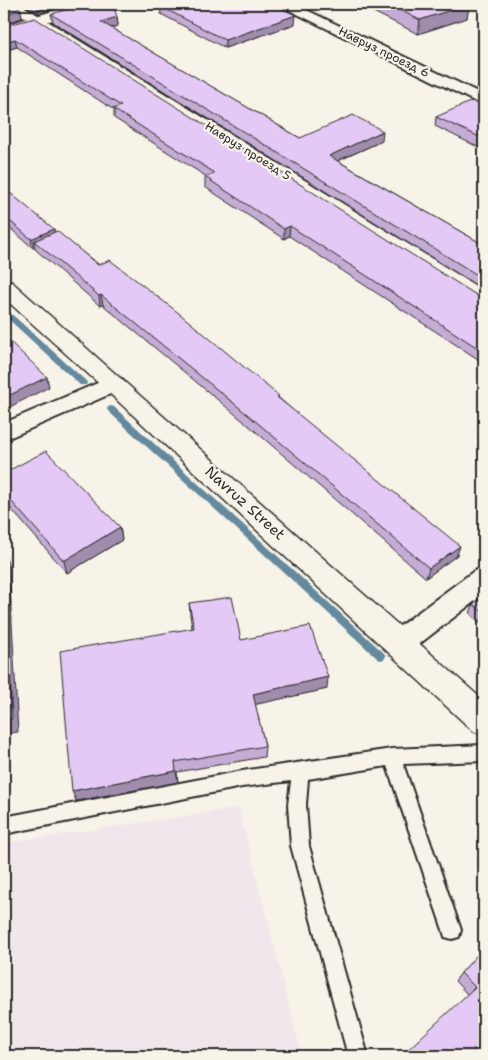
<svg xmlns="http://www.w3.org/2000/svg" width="488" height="1060" font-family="'Shantell Sans',sans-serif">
	<rect width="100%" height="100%" fill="#f7f3e8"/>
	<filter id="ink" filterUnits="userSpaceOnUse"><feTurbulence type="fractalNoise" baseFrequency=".02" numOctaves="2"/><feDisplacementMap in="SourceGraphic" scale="10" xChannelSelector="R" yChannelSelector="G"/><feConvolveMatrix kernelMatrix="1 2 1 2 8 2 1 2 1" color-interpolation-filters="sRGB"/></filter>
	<g filter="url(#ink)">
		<path fill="#f1e6ec" d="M239,808L302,1056H4V843Z"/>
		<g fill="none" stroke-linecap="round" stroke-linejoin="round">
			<path fill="#65899e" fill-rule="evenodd" d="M4,309H6L86,381L87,383L86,385H80L4,315Z
				M111,406L114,407L384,653L386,656L384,659L381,660L378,659L108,411L107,409L108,407Z"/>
			<defs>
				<path id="lane" d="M484,745V761L403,764L461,930L459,937L452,939L445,937L443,930L387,766L308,779L306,805L309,846L368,1056H348L291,846L288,805L291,781L242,787L4,834V817L242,771L392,749Z"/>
				<path id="street" d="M4,4H20L484,291V306L477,304Z
					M277,4H294L484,95V106Z
					M114,376L122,379L125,384L122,389L4,440V423Z
					M484,568V594L409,652L399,655L389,652L385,643L389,634L474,571Z"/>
				<path id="secondary" d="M78,4H100L98,7L4,34V25Z
					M4,281L12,282L484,701V735L473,731L106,390L4,298Z"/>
			</defs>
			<use href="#lane" stroke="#2b2b2b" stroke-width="4"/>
			<use href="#street" stroke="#2b2b2b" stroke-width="4"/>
			<use href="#secondary" stroke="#2b2b2b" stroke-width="3"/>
			<path stroke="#2b2b2b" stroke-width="2" stroke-dasharray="3 2.5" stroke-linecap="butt" d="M479,4L484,6"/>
			<use href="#lane" fill="#f7f3e8" fill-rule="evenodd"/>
			<use href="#street" fill="#f7f3e8" fill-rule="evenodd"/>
			<use href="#secondary" fill="#f7f3e8" fill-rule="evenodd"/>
		</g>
		<path fill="#c4acd4" stroke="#2b2b2b" d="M23,4H72L39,13Z
			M357,4H469L467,18L418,34Z
			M160,6L295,24L225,48L161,14Z
			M51,14L117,17L118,26L111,28L300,138L382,141L338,161L484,245V290L53,22Z
			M4,26L478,296L484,297V363L289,236L284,239L205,187V177H207L114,118V110L17,47L4,51Z
			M484,107V150L435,126L436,117Z
			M4,188L55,232L279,398L457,555L426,578L247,424L103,305L100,306L36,250L35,248H33L4,223Z
			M4,473L120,527L122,540L67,573L4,501Z
			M484,595V626L470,614L473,604Z
			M189,603L241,640L327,689L255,704L265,746L264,757L177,772L178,782L76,801L192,628L190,615Z
			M484,947V1056L467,994L455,981L461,973Z"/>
		<path fill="#a08cac" stroke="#2b2b2b" d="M41,4H72L39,13L37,5Z
			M469,4L467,18L418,34L420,20Z
			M21,9L22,18L4,24V15Z
			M296,15L295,24L225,48V40Z
			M117,17L118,26L102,31L101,22Z
			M15,39L17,47L4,51V42Z
			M383,131L382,141L328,165L329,156Z
			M290,226L289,236L284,239V229Z
			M54,229L56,239L34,241L35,248H33L31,239Z
			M101,295L103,305L100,306L99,296Z
			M47,377L49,387L4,410V398Z
			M120,527L122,540L67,573L64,561Z
			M460,546L457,555L426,578L429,568Z
			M5,554L9,568L18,732L4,734Z
			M328,677L327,689L253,705V694Z
			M176,771L178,782L76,801L72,791Z"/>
		<path fill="#e4c8f6" stroke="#2b2b2b" d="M4,4H12L21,9L4,15Z
			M86,4H113L117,17L101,22L300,138L353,115L383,131L329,156L484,245V279L51,14Z
			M168,4H271L296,15L225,40L160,6Z
			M387,4H469L420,20Z
			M35,18L478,296L484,297V352L290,226L284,229L205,177L215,173L113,109L121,106L15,39L4,42V26Z
			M472,101L484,107V139L436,117Z
			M4,188L54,229L31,239L4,216Z
			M57,231L98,265L110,260L180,314L279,396L277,397L460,546L429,568L247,414L101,295L99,296L34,241Z
			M5,337L47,377L4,398V338Z
			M46,451L120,527L64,561L4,493V473Z
			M4,554H5L12,719L4,720Z
			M484,595V613L473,604Z
			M232,597L241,640L310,626L328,677L253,694L265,746L175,762L176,771L72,791L60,651L194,628L189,603Z
			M484,947V1056H401L475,987L461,973Z"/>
	</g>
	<g text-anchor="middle" stroke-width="4.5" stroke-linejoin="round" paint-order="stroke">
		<g font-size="12" fill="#2b2b2b" stroke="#f7f3e8">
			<text transform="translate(384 52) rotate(26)" y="4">Навруз проезд 6</text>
			<text transform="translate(248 151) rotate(32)" y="4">Навруз проезд 5</text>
		</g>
		<g font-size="15" fill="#2b2b2b" stroke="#f7f3e8">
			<text transform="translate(245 503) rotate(42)" y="5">Navruz Street</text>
		</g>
	</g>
	<rect width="488" height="1060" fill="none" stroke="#f7f3e8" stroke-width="20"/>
	<rect x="10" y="10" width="468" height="1040" fill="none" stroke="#2b2b2b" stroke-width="2" filter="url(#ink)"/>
</svg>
